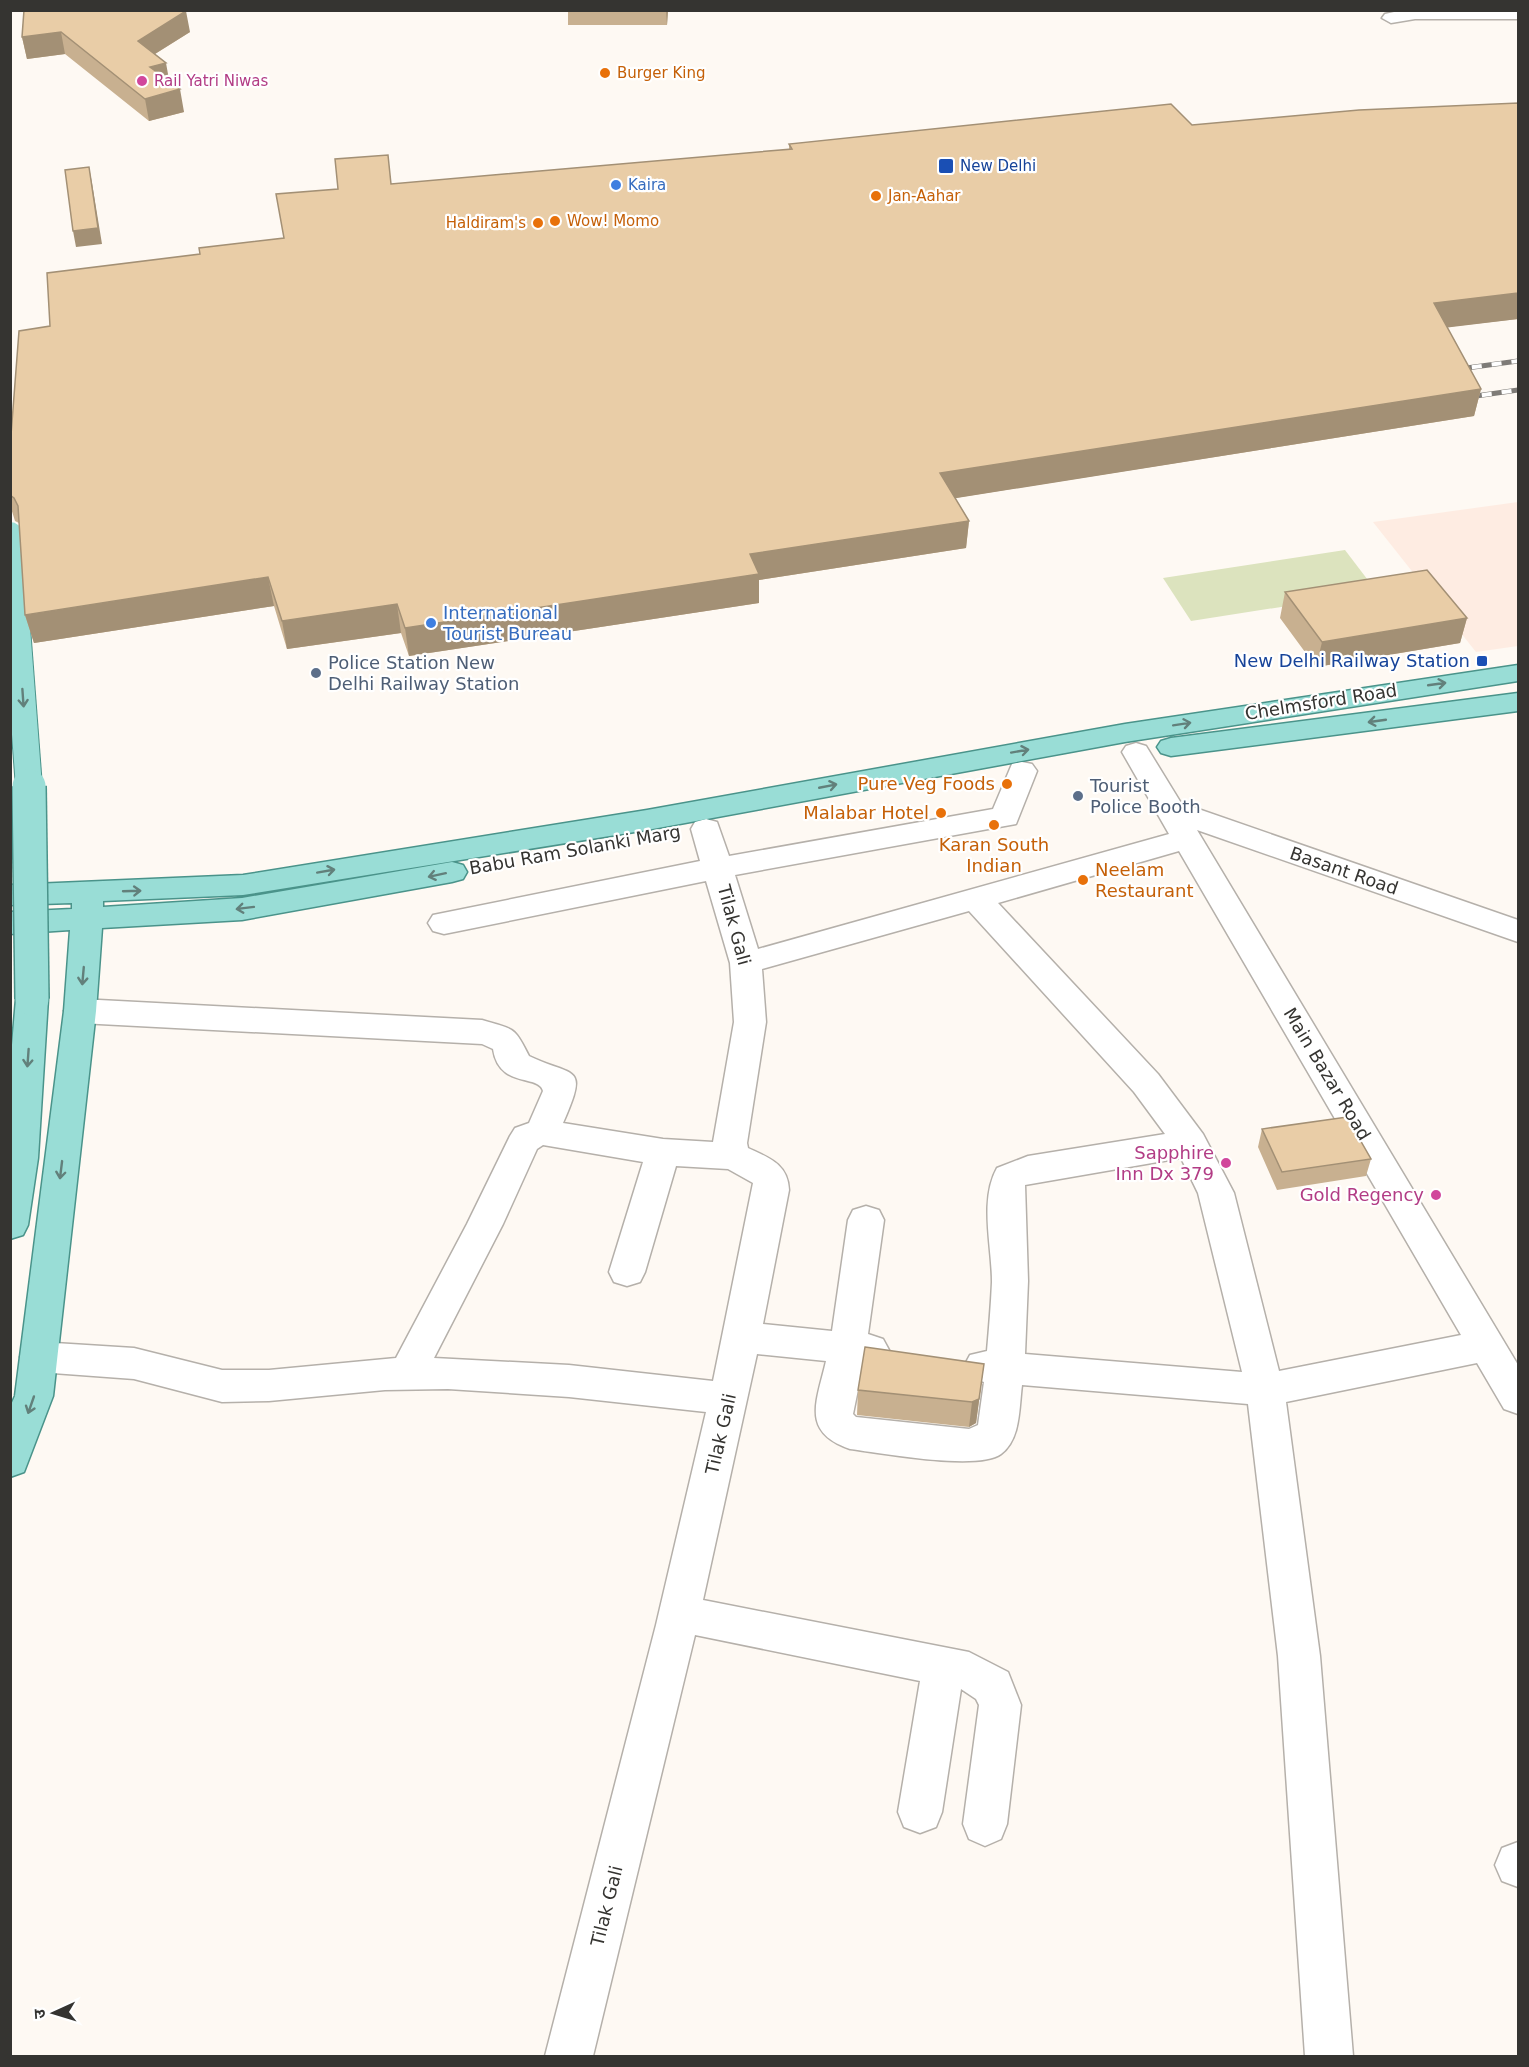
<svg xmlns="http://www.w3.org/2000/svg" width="1529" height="2067" font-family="'DejaVu Sans','Noto Sans Devanagari',sans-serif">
	<rect width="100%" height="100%" fill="#fef9f3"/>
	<path fill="#feece2" d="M1518,502V646L1476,652L1373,522Z"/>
	<path fill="#dce3be" d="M1345,550L1377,592L1191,621L1163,578Z"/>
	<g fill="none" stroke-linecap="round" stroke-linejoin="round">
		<defs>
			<path id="minor" d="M1403,10H1518V19H1415L1391,23L1382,18L1385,14Z
				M1136,743L1146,746L1181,803L1518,920V942L1197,830L1518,1365V1414L1504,1409L1477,1363L1286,1402L1320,1656L1353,2056H1305L1278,1656L1248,1404L1022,1385C1019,1407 1021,1439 1001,1454C979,1471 880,1453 850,1449C800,1432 817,1401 826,1361L757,1354L703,1600L969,1652L1008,1672L1021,1705L1007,1824L1001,1839L985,1846L969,1839L963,1824L979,1705L976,1699L961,1689L942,1812L936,1827L920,1833L904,1827L898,1812L920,1681L695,1635L593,2056H545L656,1625L706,1412L569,1397L448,1389L385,1390L269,1401L222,1402L134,1379L39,1372L26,1368L20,1357L26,1346L39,1342L134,1348L222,1370H269L396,1358L467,1224L510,1136L515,1128L529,1123L543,1091C539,1074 499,1089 493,1049L482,1044L80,1023L68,1019L64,1011L68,1003L80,999L482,1020C515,1030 514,1026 529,1056C575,1078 589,1063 563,1123L663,1139L713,1142L734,1022L730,963L706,881L444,934L433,931L428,923L433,915L700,861L691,829L695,822L706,819L717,822L729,856L993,809L1012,764L1022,762L1032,764L1037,771L1016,824L735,875L758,949L1169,834L1122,752L1126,746ZM1179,851L1461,1335L1279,1371L1234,1193L1203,1134L1158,1074L998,903ZM969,911L1134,1092L1165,1134L1028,1156L997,1168C979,1200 992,1246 992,1282C991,1305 989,1328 987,1351L970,1355L964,1366L970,1377L984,1382L978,1425L969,1429L856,1417L853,1414L863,1365L883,1361L889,1350L883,1339L868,1334L884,1220L879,1210L866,1206L853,1210L848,1220L832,1331L763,1324L789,1190C788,1164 769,1158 748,1148L747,1143L766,1022L762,969ZM543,1145L643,1162L609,1272L614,1282L627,1286L640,1282L645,1272L676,1166L728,1169L753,1183L713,1381L569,1365L434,1358L503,1224L537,1149ZM1181,1158L1198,1193L1242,1372L1025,1354L1028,1281L1025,1185Z
				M1518,1842V1887L1502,1881L1495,1865L1502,1848Z"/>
			<path id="major" d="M1518,665V681L1125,742L647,830L243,895L103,901V907L242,898L452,862L463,865L467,872L463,879L452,882L242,920L102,928L96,1011L53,1396L24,1472L10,1477V1407L15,1396L64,1011L70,930L10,934V912L72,909V903L10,905V885L243,875L647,810L1125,724Z
				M1518,693V711L1171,756L1161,753L1157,747L1161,741L1171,738Z
				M32,987L43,991L48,999L38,1158L28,1225L23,1235L10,1239V1068L16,999L21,991Z"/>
		</defs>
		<use href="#minor" stroke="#b5b0aa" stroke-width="3"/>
		<use href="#major" stroke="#4a938a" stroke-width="3"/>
		<use href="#minor" fill="#fff" fill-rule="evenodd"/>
		<use href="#major" fill="#99ddd6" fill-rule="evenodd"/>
		<defs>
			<path id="rail" d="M1452,370L1518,361
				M1462,398L1518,390
				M10,565L37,561
				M10,601L42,597"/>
		</defs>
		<use href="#rail" stroke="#7e7b77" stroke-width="5"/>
		<use href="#rail" stroke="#fff" stroke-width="4" stroke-dasharray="10" stroke-linecap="butt"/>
		<defs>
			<path id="major-bridge-far1" d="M10,535L29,787"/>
			<path id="major-bridge" d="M29,786L32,999"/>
		</defs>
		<use href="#major-bridge-far1" stroke="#4a938a" stroke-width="28" stroke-linecap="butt"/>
		<use href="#major-bridge" stroke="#4a938a" stroke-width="36" stroke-linecap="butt"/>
		<use href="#major-bridge-far1" stroke="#99ddd6" stroke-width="26"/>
		<use href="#major-bridge" stroke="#99ddd6" stroke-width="33"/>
	</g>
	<path fill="#c8b090" d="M24,10L190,32L155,54L184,112L149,121L65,54L27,59L22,37Z
		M568,10H668L667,25H568Z
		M1192,125L1518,319L1447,327L1481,389L1474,416L955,498L969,521L966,548L759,580V603L409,656L401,633L287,649L274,606L34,643L25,615L19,523L15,521L10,505V448L50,326L200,254L284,238L392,184L789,150V144Z
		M1285,592L1467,618L1460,643L1316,667L1280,618Z
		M1262,1129L1371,1159L1366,1176L1277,1190L1258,1147Z
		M984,1364L976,1423L969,1427L857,1415L858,1390Z"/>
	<path fill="#a39075" d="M666,10H668L667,25Z
		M186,11L190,32L142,62L138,41Z
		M61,32L65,54L27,59L22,37Z
		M166,63L170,85L150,67Z
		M180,89L184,112L149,121L145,99Z
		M89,167L92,183L102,244L76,247L73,231Z
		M1518,293V319L1427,330L1434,303Z
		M1481,389L1474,416L938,501L940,473Z
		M969,521L966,548L759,580V603L409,656L405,628L750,554Z
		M268,577L274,606L34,643L25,615Z
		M397,604L401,633L287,649L282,621Z
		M1467,618L1460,643L1316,667L1322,642Z
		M984,1364L976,1423L969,1427L972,1402Z"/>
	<path fill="#e9cda7" stroke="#a39075" stroke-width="1.5" d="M24,10L186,11L138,41L166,63L150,67L180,89L145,99L61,32L22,37Z
		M1518,103V293L1434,303L1481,389L940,473L969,521L750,554L759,574L405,628L397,604L282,621L268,577L25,615L18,506L14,498L10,495V448L19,331L50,326L47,273L200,254L199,248L284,238L276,194L338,189L335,159L388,155L391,184L792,149L789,144L1171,104L1192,125L1359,110Z
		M89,167L98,228L73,231L65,170Z
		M1427,570L1467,618L1322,642L1285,592Z
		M1347,1117L1371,1159L1282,1172L1262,1129Z
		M865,1347L984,1364L979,1399L972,1402L858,1390Z"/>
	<defs><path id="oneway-shaft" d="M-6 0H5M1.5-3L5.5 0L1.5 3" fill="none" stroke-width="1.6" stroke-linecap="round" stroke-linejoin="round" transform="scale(1.5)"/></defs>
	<g stroke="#62807b">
		<use href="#oneway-shaft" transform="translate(1437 684) rotate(-8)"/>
		<use href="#oneway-shaft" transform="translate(23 698) rotate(86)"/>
		<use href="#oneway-shaft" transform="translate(1377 721) rotate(172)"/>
		<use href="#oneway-shaft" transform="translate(1182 724) rotate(-9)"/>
		<use href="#oneway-shaft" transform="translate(1020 751) rotate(-10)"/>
		<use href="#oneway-shaft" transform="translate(828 786) rotate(-11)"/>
		<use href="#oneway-shaft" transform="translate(326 871) rotate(-10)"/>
		<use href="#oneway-shaft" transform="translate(437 875) rotate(168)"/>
		<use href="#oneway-shaft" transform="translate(132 891) rotate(-2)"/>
		<use href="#oneway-shaft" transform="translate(245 908) rotate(173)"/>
		<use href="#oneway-shaft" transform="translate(83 976) rotate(95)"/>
		<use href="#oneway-shaft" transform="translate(28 1058) rotate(94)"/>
		<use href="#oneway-shaft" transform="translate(61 1170) rotate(97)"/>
		<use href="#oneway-shaft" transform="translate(31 1405) rotate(109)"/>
	</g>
	<g fill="#e8710a" stroke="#fff" stroke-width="2">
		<circle cx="605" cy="73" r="6"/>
		<circle cx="876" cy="196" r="6"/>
		<circle cx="555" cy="221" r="6"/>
		<circle cx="538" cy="223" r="6"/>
		<circle cx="1007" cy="784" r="6"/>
		<circle cx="941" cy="813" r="6"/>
		<circle cx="994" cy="825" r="6"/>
		<circle cx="1083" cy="880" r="6"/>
	</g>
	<g fill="#d1479c" stroke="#fff" stroke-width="2">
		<circle cx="142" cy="81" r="6"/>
		<circle cx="1226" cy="1163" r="6"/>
		<circle cx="1436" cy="1195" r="6"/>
	</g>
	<g fill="#1a4fb4" stroke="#fff" stroke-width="2">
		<rect x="938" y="158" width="16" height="16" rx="3"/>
		<rect x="1476" y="655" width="12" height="12" rx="3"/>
	</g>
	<g fill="#3f7fe0" stroke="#fff" stroke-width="2">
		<circle cx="616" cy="185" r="6"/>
		<circle cx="431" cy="623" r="6"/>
	</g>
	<g fill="#5c6f8a" stroke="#fff" stroke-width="2">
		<circle cx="316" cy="673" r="6"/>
		<circle cx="1078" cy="796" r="6"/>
	</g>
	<g text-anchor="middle" stroke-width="4.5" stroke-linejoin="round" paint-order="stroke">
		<g font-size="15" fill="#c56008" stroke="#fff" text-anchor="start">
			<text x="617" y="78">Burger King</text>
			<text x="888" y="201">Jan-Aahar</text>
			<text x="567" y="226">Wow! Momo</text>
			<text x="526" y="228" text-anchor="end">Haldiram's</text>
		</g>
		<g font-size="15" fill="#b23c85" stroke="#fff" text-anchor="start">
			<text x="154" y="86">Rail Yatri Niwas</text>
		</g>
		<g font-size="15" fill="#164399" stroke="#fff" text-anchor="start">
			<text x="960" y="171">New Delhi</text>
		</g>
		<g font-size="15" fill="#366cbe" stroke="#fff" text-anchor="start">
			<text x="628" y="190">Kaira</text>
		</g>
		<g font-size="18" fill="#366cbe" stroke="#fff" text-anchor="start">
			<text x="443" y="619">International<tspan x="443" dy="21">Tourist Bureau</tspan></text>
		</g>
		<g font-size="18" fill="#164399" stroke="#fff" text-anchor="end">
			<text x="1470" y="667">New Delhi Railway Station</text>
		</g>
		<g font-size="18" fill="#4e5e75" stroke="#fff" text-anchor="start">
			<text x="328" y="669">Police Station New<tspan x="328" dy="21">Delhi Railway Station</tspan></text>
			<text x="1090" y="792">Tourist<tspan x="1090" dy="21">Police Booth</tspan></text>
		</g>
		<g font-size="18" fill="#353431" stroke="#fff">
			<text transform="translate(1321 702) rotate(-9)" y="6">Chelmsford Road</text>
			<text transform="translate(575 850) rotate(-10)" y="6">Babu Ram Solanki Marg</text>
			<text transform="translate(1344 871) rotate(19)" y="6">Basant Road</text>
			<text transform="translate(734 925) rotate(75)" y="6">Tilak Gali</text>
			<text transform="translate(1327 1074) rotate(59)" y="6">Main Bazar Road</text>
			<text transform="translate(721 1434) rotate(-77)" y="6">Tilak Gali</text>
			<text transform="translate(607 1906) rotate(-76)" y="6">Tilak Gali</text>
		</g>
		<g font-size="18" fill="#c56008" stroke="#fff" text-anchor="end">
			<text x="995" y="790">Pure Veg Foods</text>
			<text x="929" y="819">Malabar Hotel</text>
			<text x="994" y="851" text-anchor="middle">Karan South<tspan x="994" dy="21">Indian</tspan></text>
			<text x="1095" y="876" text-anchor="start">Neelam<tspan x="1095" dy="21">Restaurant</tspan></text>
		</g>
		<g font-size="18" fill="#b23c85" stroke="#fff" text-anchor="end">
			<text x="1214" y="1159">Sapphire<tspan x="1214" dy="21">Inn Dx 379</tspan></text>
			<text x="1424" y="1201">Gold Regency</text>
		</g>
	</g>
	<rect width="1529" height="2067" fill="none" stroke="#353431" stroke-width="24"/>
	<g transform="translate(54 2013) rotate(266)" stroke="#ffffff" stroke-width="4.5" paint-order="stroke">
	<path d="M0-4.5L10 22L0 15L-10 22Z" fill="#353431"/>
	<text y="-9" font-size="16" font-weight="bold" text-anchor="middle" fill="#353431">उ</text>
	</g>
</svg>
